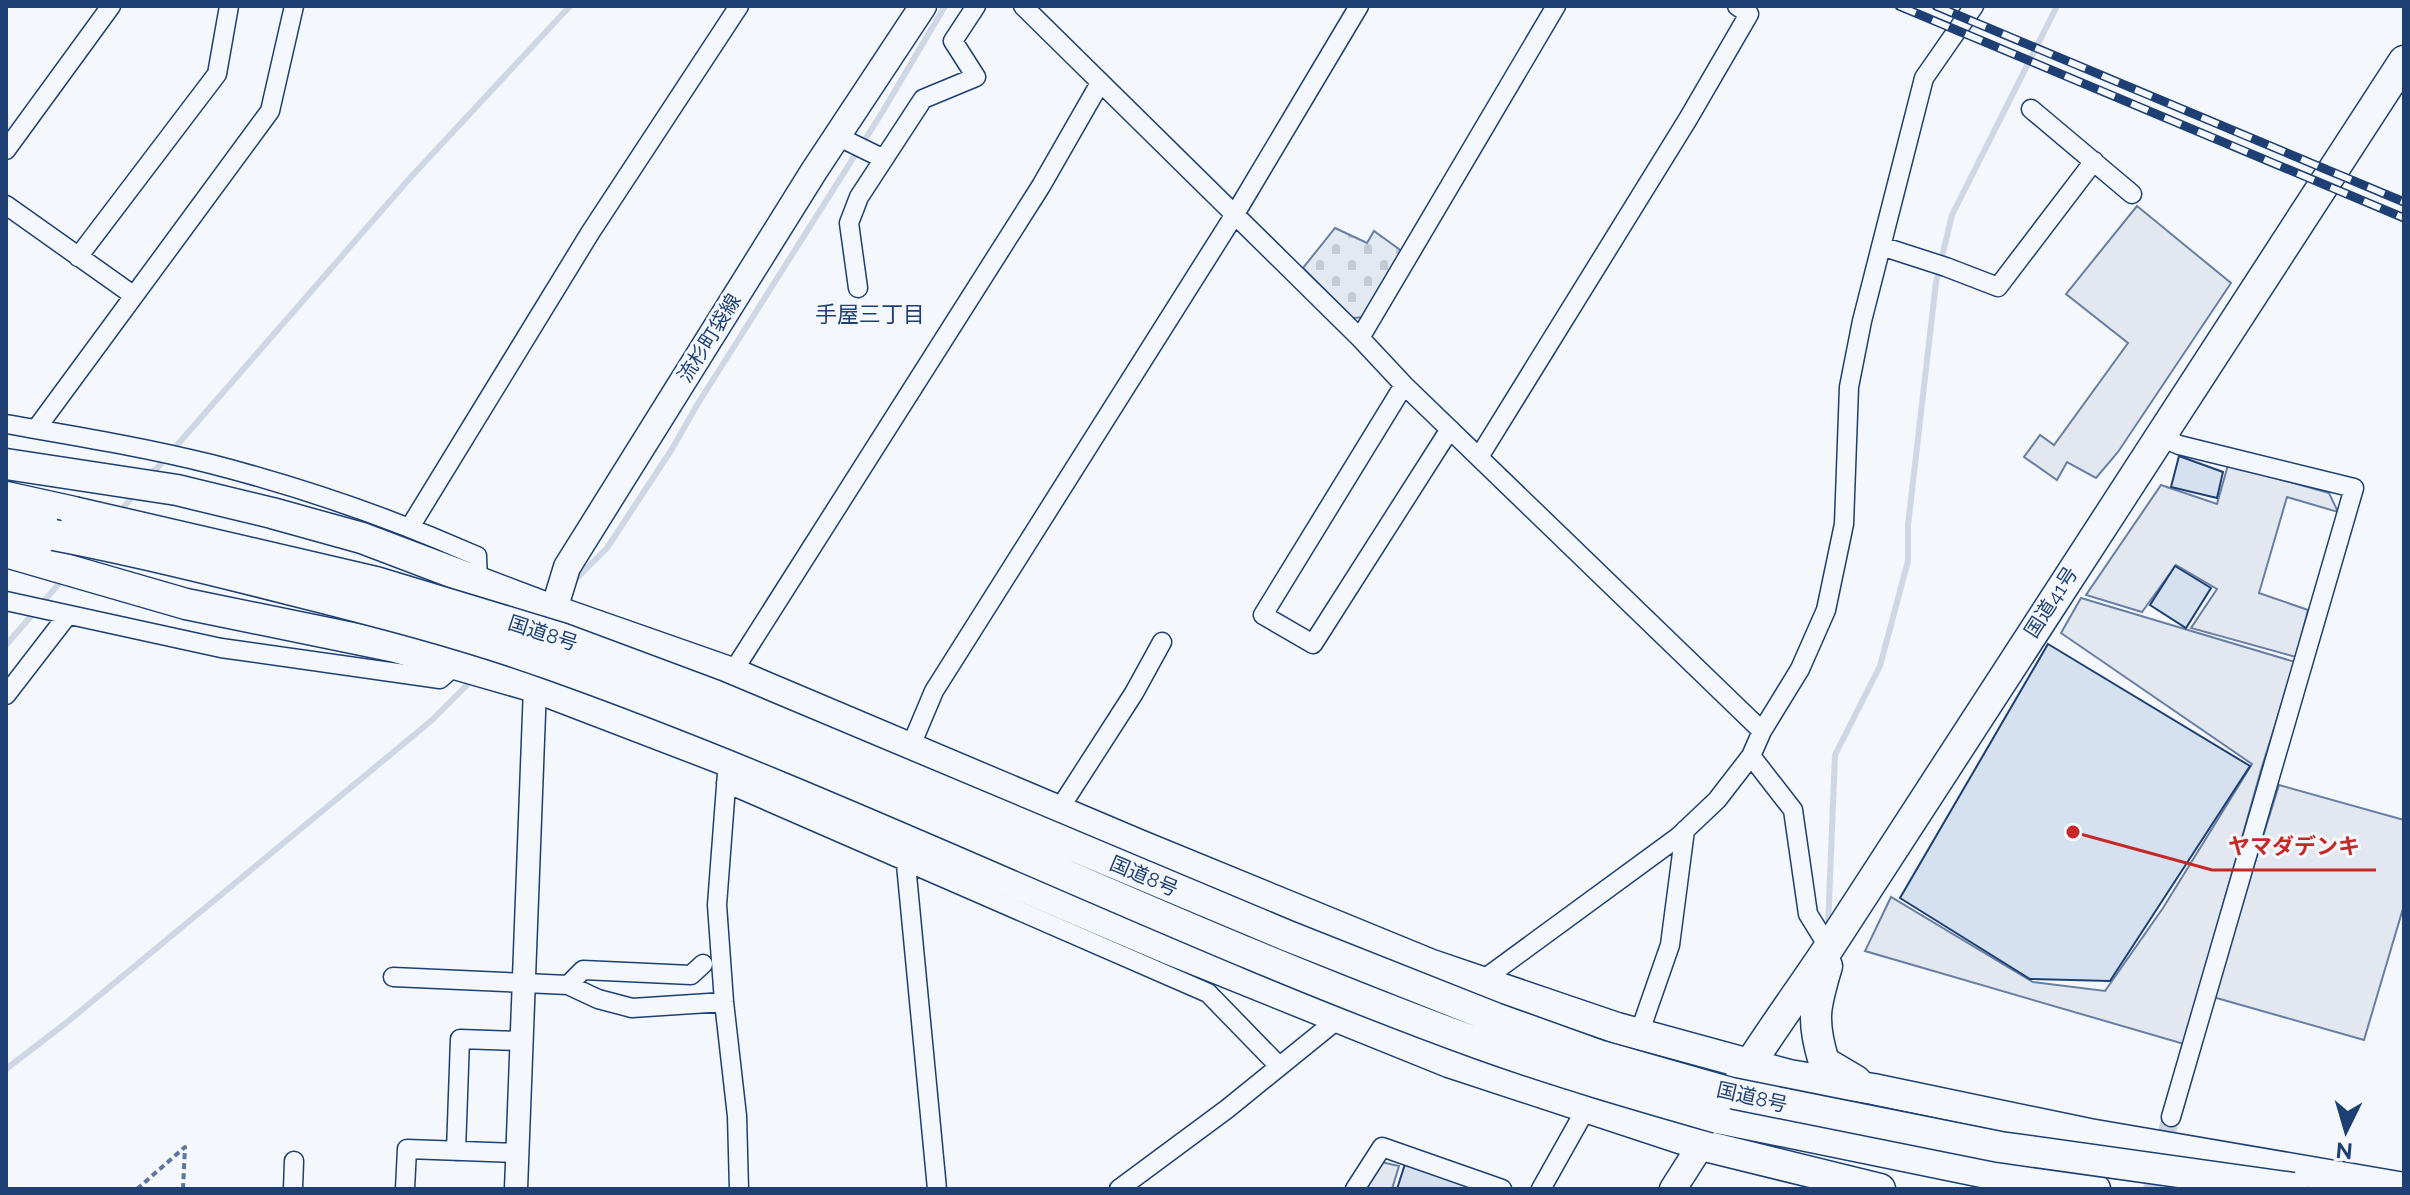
<svg xmlns="http://www.w3.org/2000/svg" width="2410" height="1195" font-family="Raleway,'Noto Sans JP',sans-serif">
	<defs>
		<pattern id="cemetery-stones" width="16" height="16" patternUnits="userSpaceOnUse" patternTransform="scale(2)"><rect width="16" height="16" fill="#e3e9f0"/><path d="M2 7V4a2 2 0 0 1 4 0v3zM10 15v-3a2 2 0 0 1 4 0v3z" fill="#c2c9d1"/></pattern>
	</defs>
	<rect width="100%" height="100%" fill="#f4f7fb"/>
	<path fill="url(#cemetery-stones)" stroke="#687fa3" stroke-width="2" d="M1335,228L1367,243L1374,231L1403,252L1367,317L1353,318L1303,268Z"/>
	<path fill="#e3e8f0" stroke="#687fa3" stroke-width="2" d="M2137,206L2231,283L2118,452L2096,478L2067,462L2057,480L2024,457L2040,435L2054,445L2128,343L2066,294Z
		M2228,465L2329,493L2338,512L2287,497L2259,593L2308,610L2296,657L2191,628L2217,589L2176,565L2142,612L2086,595L2161,485L2217,504Z
		M2081,598L2295,662L2261,770L2184,1044L1865,951L1891,897L2033,982L2105,991L2163,908L2252,764L2061,633Z
		M2279,785L2404,820V905L2364,1040L2213,997Z
		M1381,1162L1399,1166L1392,1189H1364Z"/>
	<g fill="none" stroke-linecap="round" stroke-linejoin="round">
		<path stroke="#cfd7e4" stroke-width="6" d="M151,475L410,178L570,6
			M118,514L136,492
			M572,583L607,548L672,449L697,405L883,111L945,6
			M6,645L64,578
			M1828,927L1835,755L1880,666L1908,561V525L1936,282L1952,215L2057,6
			M6,1069L66,1023L431,721L472,680"/>
	</g>
	<path fill="#d5e0f0" stroke="#1d3f73" stroke-width="2" d="M2179,456L2223,472L2217,498L2171,487Z
		M2175,566L2211,588L2186,628L2150,605Z
		M2048,644L2250,766L2110,981L2030,979L1900,898Z
		M1405,1164L1480,1189H1397Z"/>
	<g fill="none" stroke-linecap="round" stroke-linejoin="round">
		<path stroke="#c9d2e0" stroke-width="18" stroke-dasharray="18 9" stroke-linecap="butt" d="M2152,1189L2171,1117"/>
		<defs>
			<path id="minor" d="M1023,6L1360,338L1404,385L1762,731
				M2031,109L2132,194
				M837,136L884,159
				M6,150L111,6
				M6,205L133,295
				M1881,246L1946,267L1998,287L2094,161
				M78,257L217,74L229,6
				M858,288L849,223L859,197L923,99L976,77L953,41L976,6
				M1360,338L1556,6
				M1404,385L1263,615L1313,644L1450,429
				M6,424C75,436 143,447 211,464C300,487 393,519 477,556L478,581
				M36,429L270,111L294,6
				M2159,436L2179,445L2354,488L2171,1117
				M1479,457L1688,119L1749,14L1737,6
				M410,527L590,233L739,6
				M6,601L221,648L440,679L458,663
				M732,673L1041,186L1100,83
				M6,695L67,616
				M910,748L934,691L1235,214L1359,6
				M1751,756L1793,810L1808,914L1829,948
				M727,773L717,905L724,1002L737,1116L739,1189
				M726,783L1208,993L1279,1066
				M1058,811L1134,693L1162,642
				M905,854L937,1189
				M393,977L568,985L598,999L632,1008L724,1002
				M1480,982L1678,837L1717,800L1751,756L1762,731L1800,669L1826,610L1844,524L1849,387L1862,321L1924,78L1974,6
				M568,985L583,970L691,975L703,964
				M1639,1034L1670,945L1685,830
				M456,1151L460,1039L521,1041
				M293,1189L294,1161
				M405,1189L407,1149L517,1153
				M1119,1189L1227,1109L1338,1019
				M1355,1189L1382,1147L1502,1189
				M1541,1189L1587,1107"/>
			<path id="tertiary" d="M516,1189L535,687"/>
			<path id="secondary" d="M548,629L567,567L814,171L923,6
				M1673,1189L1701,1145"/>
			<path id="trunk" d="M6,464L177,490L272,513L362,538L552,610L732,673L1139,845L1429,964L1617,1028L1789,1075L1873,1089L2089,1134L2404,1188
				M6,497L74,512
				M6,525L54,535
				M6,552L186,604L396,647L535,687L728,761L1169,949L1449,1062L1701,1145L1880,1189
				M1827,966C1815,1006 1811,1020 1824,1062L1856,1081
				M1741,1078C1769,1033 1801,990 1830,946C2020,650 2214,357 2404,61
				M1718,1118L1992,1174L2095,1189"/>
		</defs>
		<use href="#minor" stroke="#1d3f73" stroke-width="21"/>
		<use href="#tertiary" stroke="#1d3f73" stroke-width="25"/>
		<use href="#secondary" stroke="#1d3f73" stroke-width="29"/>
		<use href="#trunk" stroke="#1d3f73" stroke-width="33"/>
		<path stroke="#5e769c" stroke-width="4" stroke-dasharray="6 4" stroke-linecap="butt" d="M137,1189L185,1147L183,1189"/>
		<use href="#minor" stroke="#f4f7fb" stroke-width="18"/>
		<use href="#tertiary" stroke="#f4f7fb" stroke-width="22"/>
		<use href="#secondary" stroke="#f4f7fb" stroke-width="26"/>
		<use href="#trunk" stroke="#f4f7fb" stroke-width="30"/>
		<defs>
			<path id="rail" d="M1899,6L2404,218
				M1936,6L2404,202"/>
		</defs>
		<use href="#rail" stroke="#1d3f73" stroke-width="9"/>
		<use href="#rail" stroke="#f4f7fb" stroke-width="6" stroke-dasharray="18" stroke-linecap="butt"/>
		<defs>
			<path id="trunk-bridge" d="M74,512L376,582L561,638L714,695L1288,936L1495,1018L1601,1056L1731,1093L2000,1147L2293,1188
				M54,535C133,550 210,569 288,589C376,611 466,634 552,665C867,777 1166,930 1480,1044C1558,1072 1638,1095 1718,1118"/>
		</defs>
		<use href="#trunk-bridge" stroke="#1d3f73" stroke-width="33" stroke-linecap="butt"/>
		<use href="#trunk-bridge" stroke="#f4f7fb" stroke-width="30"/>
	</g>
	<g text-anchor="middle" stroke-width="6" stroke-linejoin="round" paint-order="stroke">
		<g font-size="20" fill="#1d3f73" stroke="#f4f7fb">
			<text transform="translate(709 338) rotate(-58)" y="7">流杉町袋線</text>
			<text transform="translate(2051 602) rotate(-57)" y="7">国道41号</text>
			<text transform="translate(543 633) rotate(18)" y="7">国道8号</text>
			<text transform="translate(1144 876) rotate(23)" y="7">国道8号</text>
			<text transform="translate(1752 1097) rotate(13)" y="7">国道8号</text>
		</g>
		<g font-size="22" fill="#1d3f73" stroke="#f4f7fb">
			<text x="870" y="322">手屋三丁目</text>
		</g>
	</g>
	<path fill="none" stroke="#c62828" stroke-width="3" d="M2073 832L2212 870H2376"/>
	<circle fill="#c62828" stroke="#f4f7fb" stroke-width="3" cx="2073" cy="832" r="8"/>
	<g font-size="22" text-anchor="middle" font-weight="bold" fill="#c62828" stroke="#f4f7fb" stroke-width="6" stroke-linejoin="round" paint-order="stroke">
		<text x="2294" y="854">ヤマダデンキ</text>
	</g>
	<rect width="2410" height="1195" fill="none" stroke="#1d3f73" stroke-width="16"/>
	<g transform="translate(2346 1131) rotate(185)" stroke="#f4f7fb" stroke-width="6" paint-order="stroke">
	<path d="M0-6L14 30L0 20L-14 30Z" fill="#1d3f73"/>
	<text y="-12" font-size="22" font-weight="bold" text-anchor="middle" fill="#1d3f73">N</text>
	</g>
</svg>
